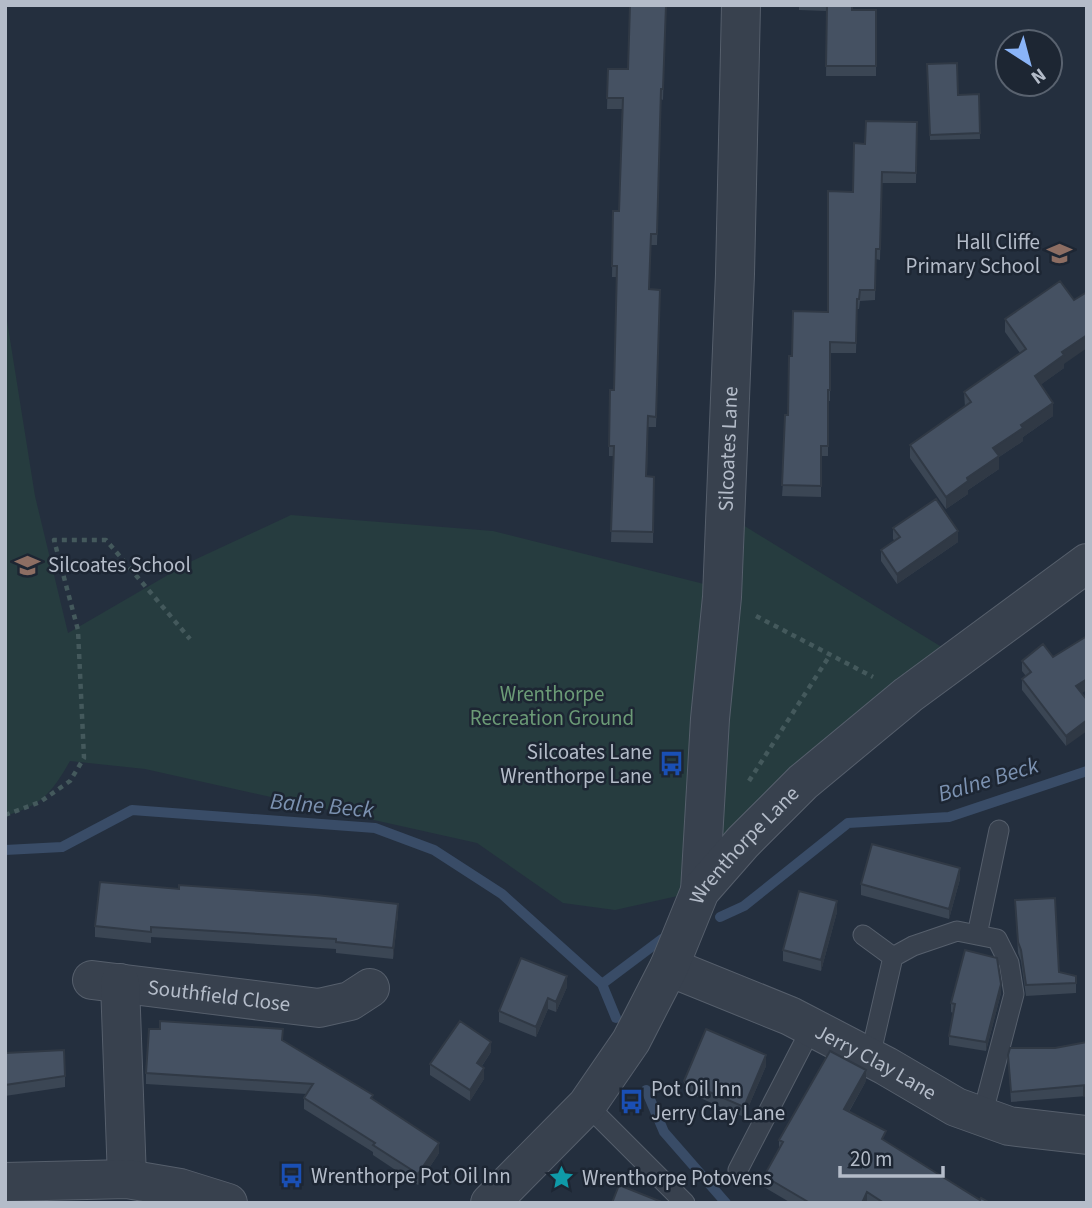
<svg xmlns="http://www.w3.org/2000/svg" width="1092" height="1208" font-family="'Source Sans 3',sans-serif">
	<rect width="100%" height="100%" fill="#242f3e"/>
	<path fill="#263c3f" d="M5,308L35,496L68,633L192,561L291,515L493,531L720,588L725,514L958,657L700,891L615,910L563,903L477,843L145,769L70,761C51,794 42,805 5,816Z"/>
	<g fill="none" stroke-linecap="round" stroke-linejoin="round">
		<path stroke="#394c67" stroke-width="10" d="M5,850L62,847L132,810L375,828L434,850L502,894L602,984L616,1018
			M720,917L744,906L848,823L949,817L1087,771
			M602,984L662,939
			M646,1090L664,1132L726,1203"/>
		<defs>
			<path id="service" d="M863,935L893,957
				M977,935L999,830
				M870,1057L893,957L913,946L957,931L997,939L1009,963L1014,994L982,1116
				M587,1105L685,1203
				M738,1170L812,1027"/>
			<g id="minor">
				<path id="s1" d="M92,980L319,1008L350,1001L370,988"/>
				<path d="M120,983L127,1179"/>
			</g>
			<g id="tertiary">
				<path id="s2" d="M700,891L710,719L722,597L735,274L741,5"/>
				<path id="s3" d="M669,967L790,1016L886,1066L956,1107L1009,1126L1087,1135"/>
				<path d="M5,1182L127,1179L180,1188L228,1203"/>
				<path id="s4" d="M490,1203L587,1105L631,1041L669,967L700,891L743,842L803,782L908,695L1087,563"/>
			</g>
		</defs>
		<use href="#service" stroke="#565f6c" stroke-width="21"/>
		<use href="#minor" stroke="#565f6c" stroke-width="40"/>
		<use href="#tertiary" stroke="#565f6c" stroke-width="40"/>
		<path stroke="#44595c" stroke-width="4.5" stroke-dasharray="5 5" stroke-linecap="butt" d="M756,616L873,677
			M749,781L830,655
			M5,815L40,802L70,781L84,758L78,630L54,540H106L190,639"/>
		<use href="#service" stroke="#38414e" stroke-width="19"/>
		<use href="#minor" stroke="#38414e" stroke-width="38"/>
		<use href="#tertiary" stroke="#38414e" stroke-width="38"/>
	</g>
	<path fill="#3b4654" d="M666,5L663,100L661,99L657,245H651L649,289L660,290L656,427H648L647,476L654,477L653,543L611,542L614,456H609V446L614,390L617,277H612L613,211H619L622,109H607L608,69H628Z
		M799,5H852V10H876V76H826L827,11L799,10Z
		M927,64L958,95L979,94L980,139L930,140Z
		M917,122L916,183H882L880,260L876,259L875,300L860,301L859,309H857L856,353H830V401H828V456H821V497L782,496L792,356L828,312L853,192L865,144Z
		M1005,319L1064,364V368L1040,385L1053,416L1023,437V441L999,457V469L968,490V494L946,509L910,458V445L965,407L964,392L1020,353L1005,332Z
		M893,528L958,542L897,584L881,561V550L895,541L893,539Z
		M1022,661L1081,693L1066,746L1022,690V679L1026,676L1022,671Z
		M960,879L949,919L861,895V884Z
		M1015,900L1059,972L1076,976V993L1026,996L1021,961L1018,953Z
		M837,912L821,971L783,961V950Z
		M398,914L393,959L336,953V949L151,937V943L95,937V926Z
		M567,987L556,1012L548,1009L536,1037L499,1022V1011Z
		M1001,993L986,1051L949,1045V1036L953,1013L951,1012V1003Z
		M283,1040L373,1099L439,1153L418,1185L373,1155V1152L304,1109V1098L307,1094L146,1084V1073Z
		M1087,1042V1096L1011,1102L1008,1055Z
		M491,1052L482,1066L484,1079L470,1101L430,1075V1064Z
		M5,1053L65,1076V1087L5,1096Z
		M766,1066L744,1117L684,1091V1081Z
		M866,1081L849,1112L886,1142L980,1200L990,1203H791L764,1187V1176L779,1148V1140Z"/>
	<path fill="#303945" d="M1087,335V348L1064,364V368L1035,389V376L1062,352Z
		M1053,403V416L1023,437V441L999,457V469L968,490V494L946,509V497L993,448L1021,425Z
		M958,531V542L897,584V574Z
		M1087,679V690L1076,697V686Z
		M1087,720V731L1066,746V736Z
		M960,868V879L949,919V909Z
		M837,901V912L821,971V960Z
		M398,904V914L393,959V948Z
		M567,976V987L556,1012V1002Z
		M1001,984V993L986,1051V1042Z
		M548,998V1009L536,1037V1027Z
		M491,1042V1052L477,1073V1063Z
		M766,1055V1066L744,1117V1107Z
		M484,1068V1079L470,1101V1090Z
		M866,1070V1081L844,1120V1109Z
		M1087,1085V1096L1083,1097V1086Z
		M439,1143V1153L418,1185V1174Z
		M867,1192V1203H862Z"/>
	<path fill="#455162" stroke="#303945" stroke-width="2" d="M630,5H666L663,89H661L657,234H651L649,289L660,290L656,417L648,416L646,476L654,477L653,532L611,531L614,446H609L610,390H614L617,266H612L613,211H619L623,98H607L608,69H628Z
		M827,5H852V10H876V66H826Z
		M957,63L958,95L979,94L980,133L930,135L927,64Z
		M866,121L917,122L916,173L882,172L880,249H876L875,290H860L859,299H857L856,343L830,342V390H828V446H821V486L782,485L785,415H788L789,356H792L793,311L828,312V191L853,192L854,143L865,144Z
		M1060,281L1074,300L1087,292V335L1062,352L1064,355L1035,376L1053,403L1021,425L1023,428L993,448L999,456L967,478L968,481L946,497L910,445L971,402L964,392L1026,349L1005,319Z
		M936,499L958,531L897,574L881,550L900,537L893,528Z
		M1087,636V679L1076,686L1087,700V720L1066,736L1022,679L1031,672L1022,661L1043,644L1053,657Z
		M872,844L960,868L949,909L861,884Z
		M100,882L179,889V885L316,895L398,904L393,948L336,942V939L151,927V932L95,926Z
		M799,891L837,901L821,960L783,950Z
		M1055,898L1059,972L1076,976V983L1026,985L1021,950L1018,942L1015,900Z
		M965,950L997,958L1001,984L986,1042L949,1036L955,1004L951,1003Z
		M521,958L567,976L556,1002L548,998L536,1027L499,1011Z
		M160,1021L283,1029L282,1040L373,1095L371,1098L439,1143L418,1174L373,1145L375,1143L304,1098L313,1084L146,1073L149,1029H160Z
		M460,1021L491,1042L477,1063L484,1068L470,1090L430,1064Z
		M706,1029L766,1055L744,1107L684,1081Z
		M1087,1042V1085L1011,1092L1008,1055L1010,1048H1055Z
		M64,1050L65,1076L5,1085V1053Z
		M830,1051L866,1070L844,1109L886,1131L882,1139L980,1200L981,1198L990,1203H884L867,1192L862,1203H810L764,1176L783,1142L779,1140Z
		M619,1185L664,1203H612Z"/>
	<defs>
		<symbol id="school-bare" viewBox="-9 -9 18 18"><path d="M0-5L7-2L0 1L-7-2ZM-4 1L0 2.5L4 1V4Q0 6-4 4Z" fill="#8d6e63" stroke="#1d2633" stroke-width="2.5" paint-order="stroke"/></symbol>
		<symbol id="bus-bare" viewBox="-9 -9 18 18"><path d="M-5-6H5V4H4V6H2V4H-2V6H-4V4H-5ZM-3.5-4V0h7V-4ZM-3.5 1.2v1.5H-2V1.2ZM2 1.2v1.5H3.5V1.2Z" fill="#1a4fb4" stroke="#1d2633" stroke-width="2.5" paint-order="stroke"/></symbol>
		<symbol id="sight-bare" viewBox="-9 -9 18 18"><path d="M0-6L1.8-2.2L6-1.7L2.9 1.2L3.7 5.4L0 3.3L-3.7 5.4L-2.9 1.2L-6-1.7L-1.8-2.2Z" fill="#0f9aa8" stroke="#1d2633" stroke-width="2.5" paint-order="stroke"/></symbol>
	</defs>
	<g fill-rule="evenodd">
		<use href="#school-bare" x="1042" y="236" width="35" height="35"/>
		<use href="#school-bare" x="10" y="548" width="35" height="35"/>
		<use href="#bus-bare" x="654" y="746" width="35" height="35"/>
		<use href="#bus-bare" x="614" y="1084" width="35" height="35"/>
		<use href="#bus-bare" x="274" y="1158" width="35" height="35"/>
		<use href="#sight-bare" x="544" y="1160" width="35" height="35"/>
	</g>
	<g text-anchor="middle" stroke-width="5" stroke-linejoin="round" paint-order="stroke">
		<g font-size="21" fill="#b4bcc9" stroke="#1d2633" text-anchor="start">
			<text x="1040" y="249" text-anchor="end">Hall Cliffe<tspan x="1040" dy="24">Primary School</tspan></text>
			<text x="48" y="572">Silcoates School</text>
			<text x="652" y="759" text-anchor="end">Silcoates Lane<tspan x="652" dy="24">Wrenthorpe Lane</tspan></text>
			<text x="651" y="1096">Pot Oil Inn<tspan x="651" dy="24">Jerry Clay Lane</tspan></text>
			<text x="311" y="1183">Wrenthorpe Pot Oil Inn</text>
			<text x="582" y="1185">Wrenthorpe Potovens</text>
		</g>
		<g font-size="21" fill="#b4bcc9" stroke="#1d2633">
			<text dy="7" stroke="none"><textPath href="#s2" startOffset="443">Silcoates Lane</textPath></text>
			<text dy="7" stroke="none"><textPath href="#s4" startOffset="444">Wrenthorpe Lane</textPath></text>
			<text dy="7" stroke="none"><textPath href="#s1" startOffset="128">Southfield Close</textPath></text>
			<text dy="7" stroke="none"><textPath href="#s3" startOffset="228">Jerry Clay Lane</textPath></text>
		</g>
		<g font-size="21" fill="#6b9a76" stroke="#1d2633">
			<text x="552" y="701">Wrenthorpe<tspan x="552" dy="24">Recreation Ground</tspan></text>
		</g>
		<g font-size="23" font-style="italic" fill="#7c92b1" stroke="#1d2633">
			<text transform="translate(988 779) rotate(-17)" y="8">Balne Beck</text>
			<text transform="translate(322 805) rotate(5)" y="8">Balne Beck</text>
		</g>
	</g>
	<rect width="1092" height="1208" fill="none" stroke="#b4bcc9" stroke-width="14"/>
	<g transform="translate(1029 63) rotate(144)"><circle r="33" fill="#1d2633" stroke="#59626f" stroke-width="2"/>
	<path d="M0-5L12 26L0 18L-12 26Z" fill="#8ab4f8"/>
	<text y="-10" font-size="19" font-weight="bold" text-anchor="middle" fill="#b4bcc9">N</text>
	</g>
	<path d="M840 1166v10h103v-10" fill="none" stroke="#b4bcc9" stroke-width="3.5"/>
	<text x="850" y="1166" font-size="21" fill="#b4bcc9" stroke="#1d2633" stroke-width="5" paint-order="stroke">20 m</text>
</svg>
